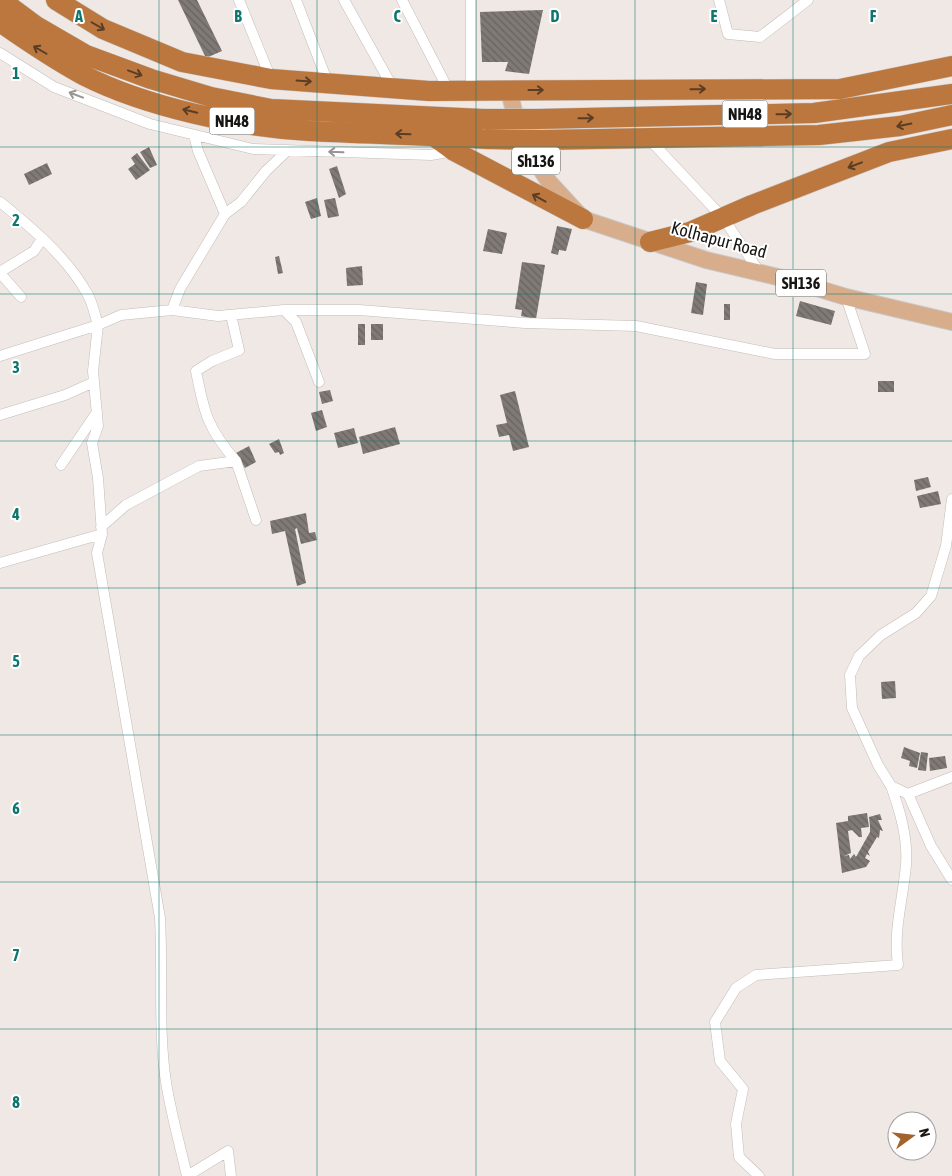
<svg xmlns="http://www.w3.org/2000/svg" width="952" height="1176" font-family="'Asap Condensed',sans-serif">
	<defs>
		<pattern id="building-back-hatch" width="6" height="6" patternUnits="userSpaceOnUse" patternTransform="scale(1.25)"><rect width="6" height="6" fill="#807a76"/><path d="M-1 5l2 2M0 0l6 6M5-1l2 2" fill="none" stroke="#686360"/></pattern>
	</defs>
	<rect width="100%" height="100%" fill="#efe8e4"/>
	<path fill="url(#building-back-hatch)" d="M178,0H197L222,51L206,58Z
		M543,10L529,74L505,71L508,62H482L480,12Z
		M149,147L157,165L150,168L140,152Z
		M137,153L150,170L136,180L128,169L135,164L131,158Z
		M47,163L52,174L29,185L24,174Z
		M337,166L346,194L339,198L329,169Z
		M317,198L321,216L311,219L305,202Z
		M335,198L339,216L328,218L324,200Z
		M557,226L572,229L566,251L559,250L558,255L551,253Z
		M488,229L507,233L502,254L483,251Z
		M279,256L283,273L278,274L275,257Z
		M522,262L545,265L536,319L521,316L522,310L515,309Z
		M362,266L363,285L347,286L346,268Z
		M696,282L707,284L703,315L691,313Z
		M800,301L835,311L831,325L796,316Z
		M724,304H730V320H724Z
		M358,324H365V345H358Z
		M371,324H383V340H371Z
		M878,381H894V392H878Z
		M330,390L333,401L322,404L319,392Z
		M515,391L529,447L513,451L509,435L499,437L496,425L507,423L500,395Z
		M322,410L327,427L316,431L311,413Z
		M395,427L400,444L363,454L359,437Z
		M354,428L358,443L338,448L334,433Z
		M279,439L284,453L280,455L279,452L275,453L269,444Z
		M249,446L256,462L245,468L236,453Z
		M928,477L931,487L916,491L914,480Z
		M938,491L941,504L920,508L917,496Z
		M306,513L309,533L315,532L317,540L301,544L297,528L295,529L306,583L297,586L285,531L272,534L270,521Z
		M895,681L896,698L882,699L881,682Z
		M904,747L920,753L917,768L909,766L910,761L901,758Z
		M921,752L928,753L926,771L918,770Z
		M945,756L947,768L930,771L929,758Z
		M867,813L869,827L861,828L862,837H859L852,830L848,831L851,853L844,856L849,855L850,859L854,854L856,857L870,832V826L869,817L880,814L882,820H878L883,831L880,830L879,838L877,837L868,852L870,856L867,854L865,858L870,861L866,867L842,873L836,823L848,821V816Z"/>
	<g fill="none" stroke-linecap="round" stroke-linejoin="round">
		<defs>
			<path id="street" d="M239,0L271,79
				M296,0L328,83
				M344,0L393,88
				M402,0L449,91
				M719,0L728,34L760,37L808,0
				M0,53L54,87L150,124L253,149L431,155L453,151
				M471,91V0
				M194,135L198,151L225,214
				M649,139L724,219L760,273
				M0,202C32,228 68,258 88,295C93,304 95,316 98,325L121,315L172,310L218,316L284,310H359L525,323L636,326L775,354H865L846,297
				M0,272L34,251L42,239
				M0,273L21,297
				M172,310L180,289L225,214L241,202L266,171L288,150
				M284,310L296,322L319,382
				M231,315L239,350L212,361L196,371C204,413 208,429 236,461
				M0,356L98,325L93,371L98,426L92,443L98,478L102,534L0,563
				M0,415L65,395L94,382
				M61,465L97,412
				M952,499L946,546L931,596L916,613L881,635L859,656L850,675L852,708L878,765L891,786L908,794L931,846L952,880
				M101,527L126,505L199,466L236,461L256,520
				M102,534L97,553L160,918C163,971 158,1031 166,1082C171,1114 180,1145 187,1176
				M908,794L952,777
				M187,1176L228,1151L231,1176
				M759,1176L739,1157L736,1124L743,1089L720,1061L715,1022L736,988L756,975L898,965C893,931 903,899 906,865C908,838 900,811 891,786"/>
			<path id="primary" d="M509,91L514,111L535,160L549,182L583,219L706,260L790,280L846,297L952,322"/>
			<path id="highway" d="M1,0L36,26L86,55L151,79L211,97L271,109L483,119
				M56,0L103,29L182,62L271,79L429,91L840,89L952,66
				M0,22C27,41 54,59 83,75C146,107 239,127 309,131C368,134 427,135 487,139
				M538,119L814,113L952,94
				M432,135L454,151L583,219
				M542,140L819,135L900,126L952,115
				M650,242L690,232L752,205L889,152L952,139"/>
		</defs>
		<use href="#street" stroke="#c3bcb8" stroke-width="11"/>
		<use href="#primary" stroke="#c8c7c7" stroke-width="18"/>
		<use href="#highway" stroke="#c8c7c7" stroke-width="21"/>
		<use href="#street" stroke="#fff" stroke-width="10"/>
		<use href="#primary" stroke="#d7ad8c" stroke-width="16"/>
		<use href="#highway" stroke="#bc773f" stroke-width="20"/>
		<defs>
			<path id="highway-bridge" d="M483,119H538
				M487,139L542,140"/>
		</defs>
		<use href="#highway-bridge" stroke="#c8c7c7" stroke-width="21" stroke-linecap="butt"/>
		<use href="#highway-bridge" stroke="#bc773f" stroke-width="20"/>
	</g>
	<defs><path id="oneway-shaft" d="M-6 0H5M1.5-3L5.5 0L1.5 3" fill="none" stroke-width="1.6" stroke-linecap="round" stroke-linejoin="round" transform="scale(1.25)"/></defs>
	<g stroke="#5a3d25">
		<use href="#oneway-shaft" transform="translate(98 26) rotate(30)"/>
		<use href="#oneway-shaft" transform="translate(40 50) rotate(-150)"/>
		<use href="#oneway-shaft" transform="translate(135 73) rotate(20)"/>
		<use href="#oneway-shaft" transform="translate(304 81) rotate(4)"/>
		<use href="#oneway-shaft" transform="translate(698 89) rotate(-1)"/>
		<use href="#oneway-shaft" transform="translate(536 90)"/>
		<use href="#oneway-shaft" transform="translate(190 111) rotate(-166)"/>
		<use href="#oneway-shaft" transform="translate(784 114) rotate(-1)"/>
		<use href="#oneway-shaft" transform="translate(586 118) rotate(-1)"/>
		<use href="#oneway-shaft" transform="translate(904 125) rotate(169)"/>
		<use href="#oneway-shaft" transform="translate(403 134) rotate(-178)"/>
		<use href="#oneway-shaft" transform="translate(855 165) rotate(159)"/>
		<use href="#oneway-shaft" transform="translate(539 198) rotate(-151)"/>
	</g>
	<g stroke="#979695">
		<use href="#oneway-shaft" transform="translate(76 95) rotate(-159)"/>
		<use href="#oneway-shaft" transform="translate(336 152) rotate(-178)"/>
	</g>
	<path fill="none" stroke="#0f766e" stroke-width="1" stroke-opacity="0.55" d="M159,0V1176M317,0V1176M476,0V1176M635,0V1176M793,0V1176M0,147H952M0,294H952M0,441H952M0,588H952M0,735H952M0,882H952M0,1029H952"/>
	<g text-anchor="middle" stroke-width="4" stroke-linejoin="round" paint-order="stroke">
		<g fill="#fff" stroke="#5d5c5a" stroke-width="1">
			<rect x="722.5" y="100.5" width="45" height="27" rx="4"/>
			<rect x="209.5" y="107.5" width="45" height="27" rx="4"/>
			<rect x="512" y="147.5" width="48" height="27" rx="4"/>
			<rect x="776" y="269.5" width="50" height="27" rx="4"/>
		</g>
		<g font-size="16" font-weight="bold" fill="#181614">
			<text x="745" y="120">NH48</text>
			<text x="232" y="127">NH48</text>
			<text x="536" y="167">Sh136</text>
			<text x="801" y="289">SH136</text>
		</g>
		<g font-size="18" fill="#181614" stroke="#fff">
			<text transform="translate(719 240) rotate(15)" y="6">Kolhapur Road</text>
		</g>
	</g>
	<g font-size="16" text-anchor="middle" font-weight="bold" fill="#0f766e" stroke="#fff" stroke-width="4" stroke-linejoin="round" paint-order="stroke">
		<text x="79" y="22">A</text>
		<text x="238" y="22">B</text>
		<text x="397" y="22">C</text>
		<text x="555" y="22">D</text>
		<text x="714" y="22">E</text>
		<text x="873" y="22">F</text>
		<text x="16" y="79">1</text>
		<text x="16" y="226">2</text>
		<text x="16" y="373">3</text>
		<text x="16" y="520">4</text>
		<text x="16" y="667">5</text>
		<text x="16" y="814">6</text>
		<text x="16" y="961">7</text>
		<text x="16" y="1108">8</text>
	</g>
	<g transform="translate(912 1136) rotate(75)"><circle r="24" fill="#ffffff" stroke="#a3a2a1"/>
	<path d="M0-4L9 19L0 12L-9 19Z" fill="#a3632d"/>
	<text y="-8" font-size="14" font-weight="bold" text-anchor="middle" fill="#181614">N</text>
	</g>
</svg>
